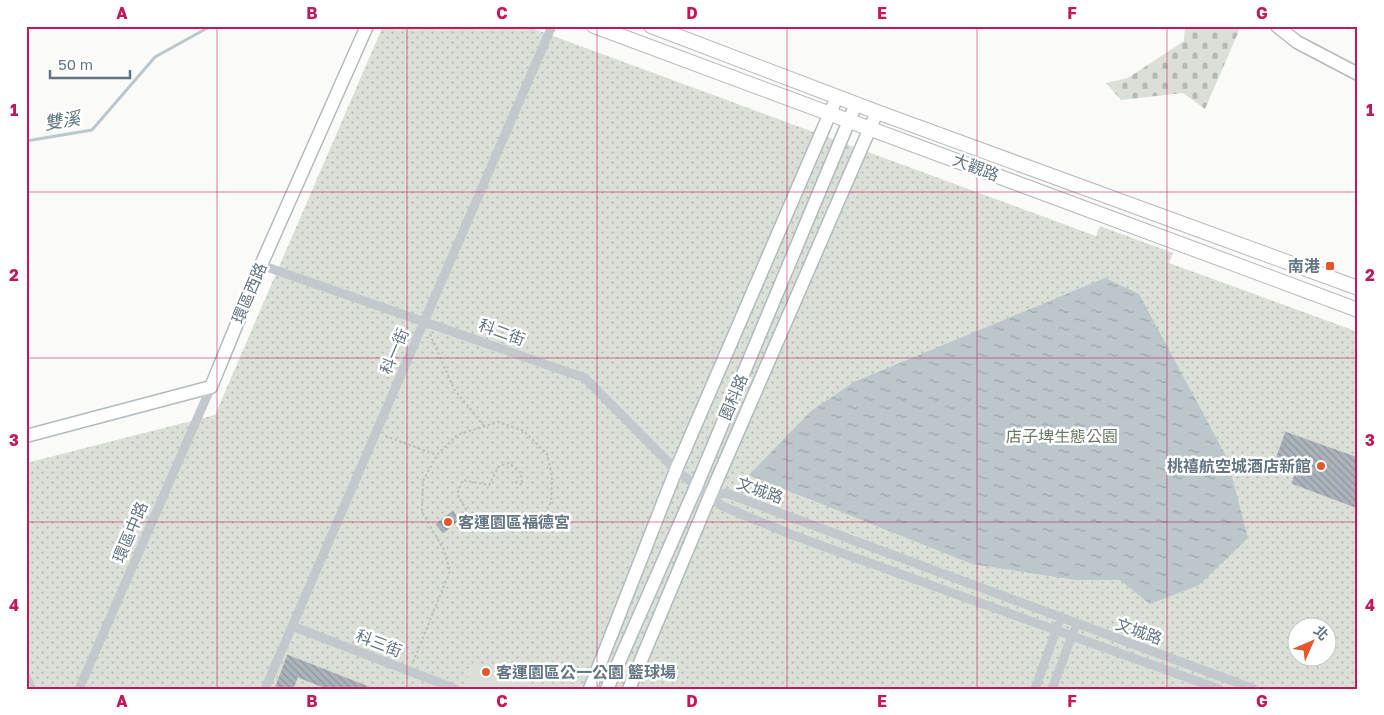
<svg xmlns="http://www.w3.org/2000/svg" width="1384" height="715" font-family="'Golos Text','Noto Sans TC',sans-serif">
	<defs>
		<pattern id="grass-dots" width="8" height="8" patternUnits="userSpaceOnUse" patternTransform="scale(1.25)"><rect width="8" height="8" fill="#dadfd7"/><path d="M2 2h.1M6 6h.1" fill="none" stroke="#b4b9b4" stroke-width="1.8" stroke-linecap="round"/></pattern>
		<pattern id="cemetery-stones" width="16" height="16" patternUnits="userSpaceOnUse" patternTransform="scale(1.25)"><rect width="16" height="16" fill="#dadfd7"/><path d="M2 7V4a2 2 0 0 1 4 0v3zM10 15v-3a2 2 0 0 1 4 0v3z" fill="#b4b9b4"/></pattern>
		<pattern id="water-ripples" width="26" height="14" patternUnits="userSpaceOnUse" patternTransform="scale(1.25)"><rect width="26" height="14" fill="#bbc7cb"/><path d="M2 4q2-2 4 0t4 0M15 11q2-2 4 0t4 0" fill="none" stroke="#9ca6aa"/></pattern>
		<pattern id="building-back-hatch" width="6" height="6" patternUnits="userSpaceOnUse" patternTransform="scale(1.25)"><rect width="6" height="6" fill="#aab3b9"/><path d="M-1 5l2 2M0 0l6 6M5-1l2 2" fill="none" stroke="#8e969c"/></pattern>
	</defs>
	<rect width="100%" height="100%" fill="#fafaf8"/>
	<path fill="url(#grass-dots)" fill-rule="evenodd" d="M383,26H526L1096,236L1100,226L1173,253L1169,263L1358,332V689H26V463L215,415ZM1296,628H1326V658H1296Z"/>
	<path fill="url(#cemetery-stones)" d="M1185,26H1241L1205,109L1183,93L1121,100L1106,83L1128,78L1184,41Z"/>
	<path fill="#dadfd7" d="M474,661L531,684L529,689H471L464,686Z"/>
	<path fill="url(#water-ripples)" d="M1105,278L1139,294L1227,458L1248,538L1199,585L1150,604L1120,580H1076L972,564L749,475L811,411L854,382Z"/>
	<g fill="none" stroke-linecap="round" stroke-linejoin="round">
		<path stroke="#bbc7cb" stroke-width="3" d="M26,141L92,130L155,57L211,26"/>
	</g>
	<path fill="url(#building-back-hatch)" stroke="#dcdcda" d="M1285,431L1358,457V509L1291,484L1295,470L1274,462Z
		M453,510L460,520L443,534L435,524Z
		M287,654L374,688V689H326L298,678L294,689H274Z"/>
	<g fill="none" stroke-linecap="round" stroke-linejoin="round">
		<defs>
			<path id="secondary" d="M1277,26L1297,42L1358,74
				M26,436L211,387L261,265L367,26
				M590,689L676,470L837,97
				M607,689L696,487L856,104
				M629,689L710,496L877,112"/>
			<path id="primary" d="M594,26L1358,310
				M651,26L877,112L1358,288"/>
		</defs>
		<use href="#secondary" stroke="#b3babf" stroke-width="15"/>
		<use href="#primary" stroke="#b5babe" stroke-width="16"/>
		<path stroke="#bbbfc2" stroke-width="2" stroke-dasharray="2.5 2.5" stroke-linecap="butt" d="M430,334L454,389L484,426
			M385,436L437,455
			M413,662L450,571L444,550L422,512L423,481L437,455L457,435L498,422L524,431L547,454L552,476L551,502L541,522L528,533L502,518L486,526L475,525L457,494L463,480L489,485L499,466L509,463L521,473L522,485L514,481"/>
		<path stroke="#c3c8cc" stroke-width="4.5" d="M26,671L34,689"/>
		<path stroke="#c3c8cc" stroke-width="9" d="M261,265L585,378L676,470L722,506L795,536L1219,689
			M710,496L726,493L1254,689
			M292,626L456,689
			M79,689L211,387
			M265,689L552,26
			M1035,689L1058,625
			M1052,689L1074,630"/>
		<use href="#secondary" stroke="#fff" stroke-width="12"/>
		<use href="#primary" stroke="#fff" stroke-width="14"/>
	</g>
	<path fill="none" stroke="#c2185b" stroke-width="1" stroke-opacity="0.55" d="M217,26V689M407,26V689M597,26V689M787,26V689M977,26V689M1167,26V689M26,192H1358M26,358H1358M26,522H1358"/>
	<g fill="#e4572e" stroke="#fff" stroke-width="2">
		<rect x="1325" y="261" width="10" height="10" rx="2.5"/>
		<circle cx="1321" cy="466" r="5"/>
		<circle cx="448" cy="522" r="5"/>
		<circle cx="486" cy="672" r="5"/>
	</g>
	<g text-anchor="middle" stroke-width="5" stroke-linejoin="round" paint-order="stroke">
		<g font-size="16" fill="#657683" stroke="#fff">
			<text transform="translate(976 167) rotate(21)" y="6">大觀路</text>
			<text transform="translate(249 293) rotate(-67)" y="6">環區西路</text>
			<text transform="translate(502 332) rotate(20)" y="6">科二街</text>
			<text transform="translate(394 351) rotate(-67)" y="6">科一街</text>
			<text transform="translate(733 397) rotate(-67)" y="6">園科路</text>
			<text transform="translate(760 490) rotate(20)" y="6">文城路</text>
			<text transform="translate(130 532) rotate(-67)" y="6">環區中路</text>
			<text transform="translate(1139 631) rotate(20)" y="6">文城路</text>
			<text transform="translate(379 643) rotate(21)" y="6">科三街</text>
		</g>
		<g font-size="16" font-weight="bold" fill="#657683" stroke="#fff" text-anchor="end">
			<text x="1320" y="272">南港</text>
			<text x="1311" y="472">桃禧航空城酒店新館</text>
			<text x="458" y="528" text-anchor="start">客運園區福德宮</text>
			<text x="496" y="678" text-anchor="start">客運園區公一公園 籃球場</text>
		</g>
		<g font-size="16" fill="#687a64" stroke="#fff">
			<text x="1062" y="442">店子埤生態公園</text>
		</g>
		<g font-size="18" font-style="italic" fill="#60757c" stroke="#fff">
			<text transform="translate(62 121) rotate(-9)" y="6">雙溪</text>
		</g>
	</g>
	<rect width="1384" height="715" fill="none" stroke="#ffffff" stroke-width="55"/>
	<g transform="translate(1312 642) rotate(45)"><circle r="24" fill="#ffffff" stroke="#c1c8cd"/>
	<path d="M0-4L9 19L0 12L-9 19Z" fill="#e4572e"/>
	<text y="-8" font-size="14" font-weight="bold" text-anchor="middle" fill="#657683">北</text>
	</g>
	<path d="M50 70v8h80v-8" fill="none" stroke="#657683" stroke-width="2.5"/>
	<text x="58" y="70" font-size="15" fill="#657683" stroke="#ffffff" stroke-width="4" paint-order="stroke">50 m</text>
	<rect x="28" y="28" width="1328" height="660" fill="none" stroke="#c2185b" stroke-width="2"/>
	<g font-size="16" text-anchor="middle" font-weight="bold" fill="#c2185b">
		<text x="122" y="19">A</text>
		<text x="312" y="19">B</text>
		<text x="502" y="19">C</text>
		<text x="692" y="19">D</text>
		<text x="882" y="19">E</text>
		<text x="1072" y="19">F</text>
		<text x="1262" y="19">G</text>
		<text x="14" y="116">1</text>
		<text x="1370" y="116">1</text>
		<text x="14" y="281">2</text>
		<text x="1370" y="281">2</text>
		<text x="14" y="446">3</text>
		<text x="1370" y="446">3</text>
		<text x="14" y="611">4</text>
		<text x="1370" y="611">4</text>
		<text x="122" y="707">A</text>
		<text x="312" y="707">B</text>
		<text x="502" y="707">C</text>
		<text x="692" y="707">D</text>
		<text x="882" y="707">E</text>
		<text x="1072" y="707">F</text>
		<text x="1262" y="707">G</text>
	</g>
</svg>
